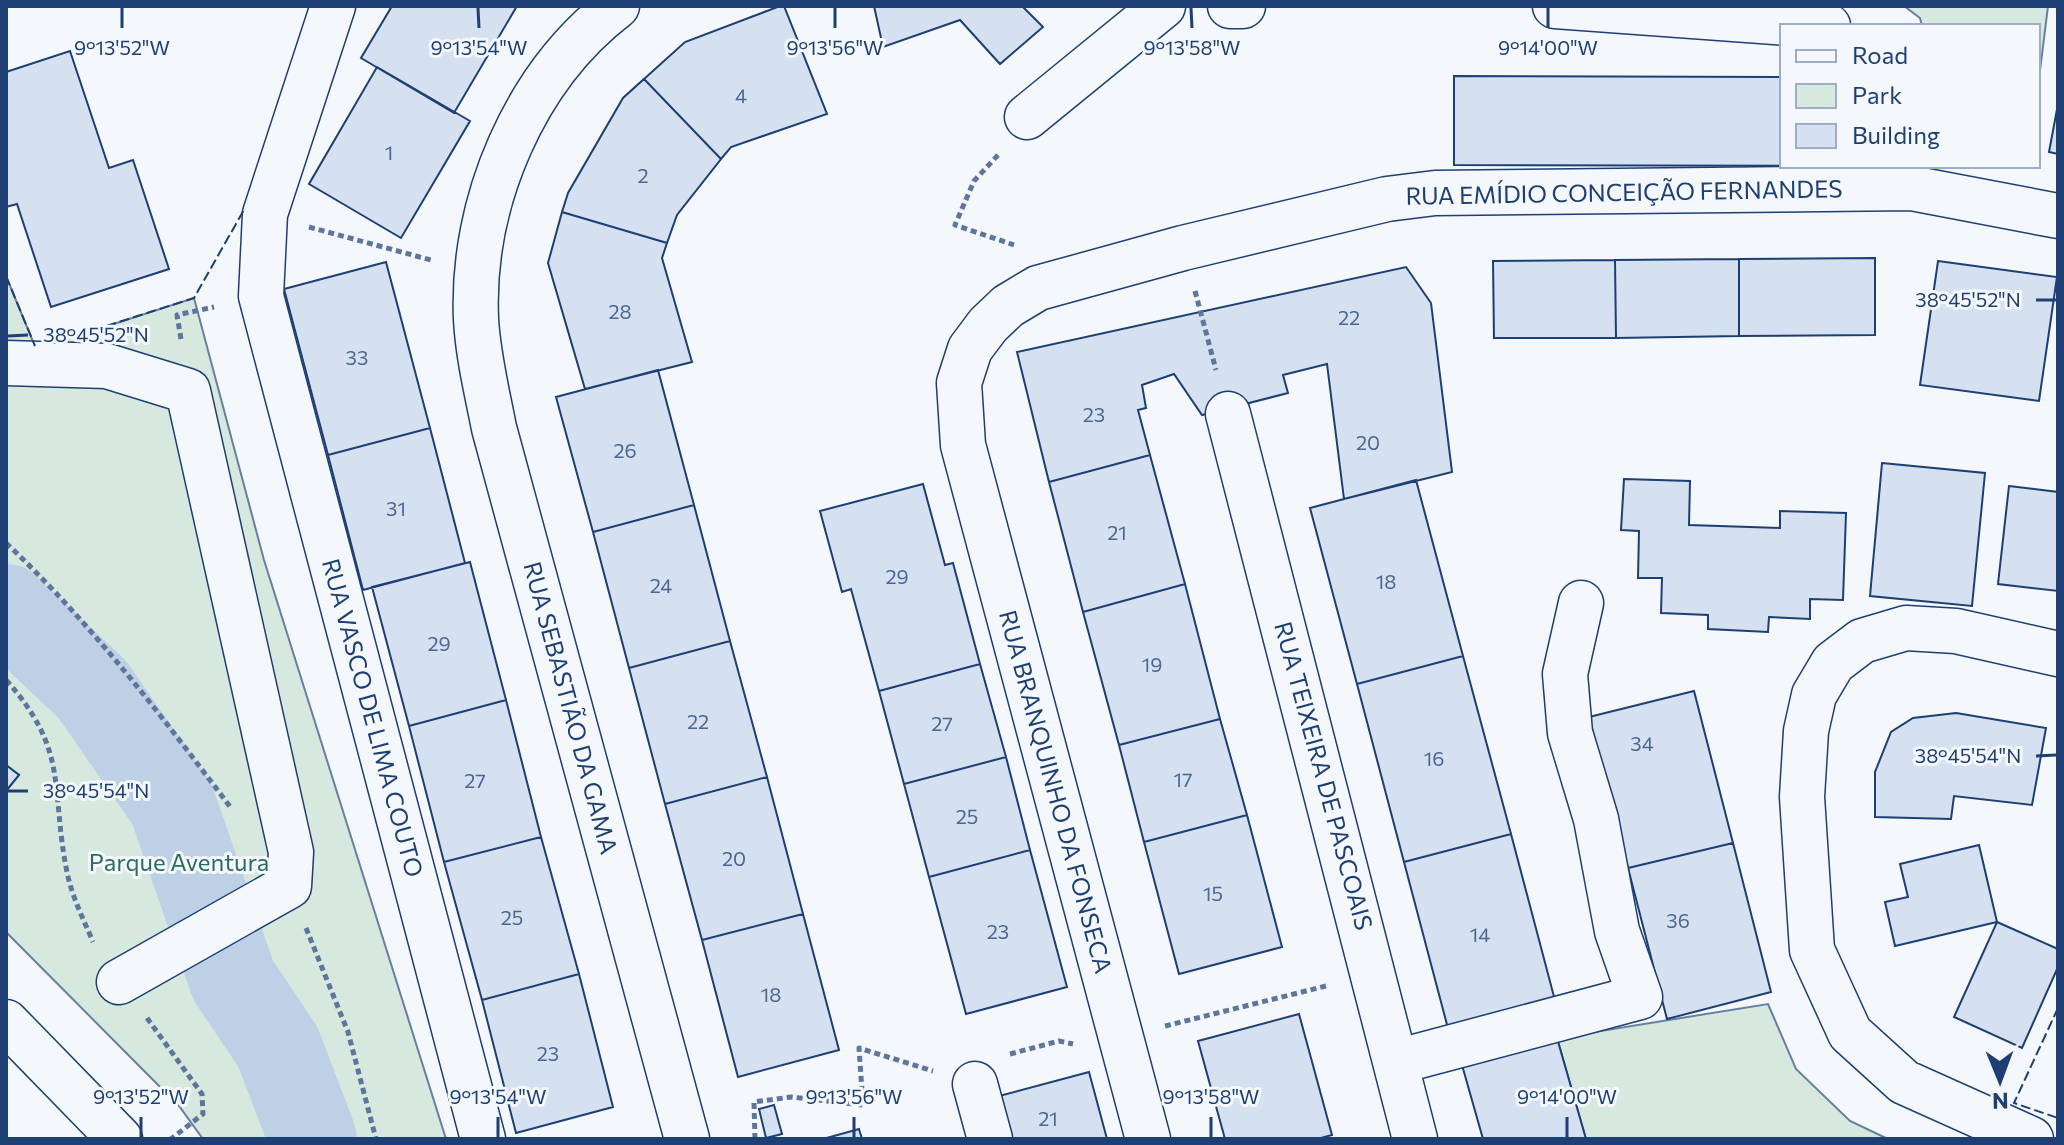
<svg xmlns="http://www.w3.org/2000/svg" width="2064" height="1145" font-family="Commissioner,sans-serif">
	<rect width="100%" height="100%" fill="#f4f7fb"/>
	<path fill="#d7e8df" stroke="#687fa3" stroke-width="2" d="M1904,6H2048L2038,87V26H1922L1920,18Z
		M6,276L36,349L194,298L264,560L446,1139H203L179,1106L6,932V791L19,775L6,765Z
		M1768,1004L1796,1069L1850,1121L1888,1139H1586L1557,1038Z"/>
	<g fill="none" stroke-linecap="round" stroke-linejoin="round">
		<path stroke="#bed0e5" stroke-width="88" d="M6,608L92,689L172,804L233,980L278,1047L313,1139"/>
	</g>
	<path fill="#d5e0f0" stroke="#1d3f73" stroke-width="2" d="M392,6H517L454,113L361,58Z
		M780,6H784L827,114L731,147L721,159L644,79L685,42Z
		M874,6H1022L1043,27L1000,64L960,20L883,47Z
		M70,51L109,168L133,160L169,269L51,307L17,204L6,207V72Z
		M377,67L470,121L401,238L309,184Z
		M1454,76L1782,77V166H1844L1454,165Z
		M644,79L721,159L677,215L667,243L562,212L568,193L623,98Z
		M2058,104V154L2049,152Z
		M562,212L667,243L662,258L692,362L585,389L548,263Z
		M1875,258V335L1739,336V259Z
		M1739,259V336L1616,338L1615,260Z
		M1615,260L1616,338H1494L1493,261Z
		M1938,261L2057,277L2039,401L1920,385Z
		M386,262L430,428L328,455L284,289Z
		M1406,267L1431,303L1452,472L1344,499L1327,364L1283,375L1288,393L1202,415L1174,374L1142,385L1146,408L1138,410L1150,455L1049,482L1017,352Z
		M658,370L694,505L593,532L556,397Z
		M430,428L465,563L363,590L328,455Z
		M1150,455L1185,584L1083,612L1049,482Z
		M1882,463L1985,473L1972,606L1870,596Z
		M1624,479L1690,481L1689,525L1780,528V511L1846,513L1843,600L1810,599V619L1769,617L1768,632L1708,629V615L1661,613L1662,578H1638L1639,531L1621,530Z
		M1416,480L1463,656L1357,684L1310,508Z
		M923,484L945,565L953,563L980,664L879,691L851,589L842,592L820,511Z
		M2009,486L2058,492V591L1998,584Z
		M694,505L730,641L629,668L593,532Z
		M470,562L506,700L409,726L372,587Z
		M1185,584L1220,719L1119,745L1083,612Z
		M730,641L767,777L665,804L629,668Z
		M1463,656L1511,834L1404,862L1357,684Z
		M980,664L1006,757L904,784L879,691Z
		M1694,691L1733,843L1628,868L1589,717Z
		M506,700L541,837L444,862L409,726Z
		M1956,713L2046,728L2032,805L1954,796L1951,819L1875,817V772L1891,732L1913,718Z
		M1220,719L1247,815L1144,842L1119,745Z
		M1006,757L1030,850L929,877L904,784Z
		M6,765L19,775L6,791Z
		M767,777L803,914L702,940L665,804Z
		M1247,815L1282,947L1179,974L1144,842Z
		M1511,834L1557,1008L1450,1036L1404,862Z
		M541,837L579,974L482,1000L444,862Z
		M1733,843L1771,992L1667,1019L1628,868Z
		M1979,845L1997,922L1895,946L1885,902L1908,897L1900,864Z
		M1030,850L1067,987L966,1014L929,877Z
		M803,914L839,1050L738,1077L702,940Z
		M1997,922L2058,949V967L2022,1048L1954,1017Z
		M579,974L613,1107L516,1133L482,1000Z
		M1299,1014L1332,1135L1317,1139H1225L1198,1041Z
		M1557,1038L1586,1139H1483L1462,1065Z
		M1089,1072L1107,1139H999L988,1099Z
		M774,1105L782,1134L766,1138L759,1109Z
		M859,1129L862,1139H823Z"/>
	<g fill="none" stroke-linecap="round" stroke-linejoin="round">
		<defs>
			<path id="street" d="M333,6L265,214L261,296L483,1139
				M617,6C524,77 471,203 476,319C478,356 487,392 494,428L687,1139
				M1230,6H1243
				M1555,6L1828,26
				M1027,117L1163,6
				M6,363L107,366L188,391L291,852L289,886L119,982
				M1228,414L1415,1139
				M1396,1062L1640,997L1617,931L1596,819L1570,733L1565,674L1581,603
				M975,1084L990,1139
				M1148,1139L963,445L959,383L970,349L988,325L1008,306L1038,288L1183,248L1387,199L1435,193L1911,188L2058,216
				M2031,1139L1904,1082L1850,1033L1812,950L1802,797L1806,731L1814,695L1833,663L1862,641L1906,628L1956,631L2058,654"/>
			<path id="secondary" d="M6,1022L120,1139"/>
		</defs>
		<use href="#street" stroke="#1d3f73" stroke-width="47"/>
		<use href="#secondary" stroke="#1d3f73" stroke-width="47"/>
		<path stroke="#5e769c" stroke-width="5" stroke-dasharray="6 4" stroke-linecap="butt" d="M998,155L974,181L955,225L1014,245
			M309,227L431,260
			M1195,291L1216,370
			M181,339L177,315L214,307
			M6,543C91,623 161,715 231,808
			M6,680C70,751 50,789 67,872C72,897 83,918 93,942
			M306,928L348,1032L376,1139
			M147,1018L202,1094L203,1114L171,1139
			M1165,1026L1326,986
			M1010,1054L1059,1041L1073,1044
			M755,1139L754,1102L791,1097L863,1105L859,1048L933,1071"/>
		<use href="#street" stroke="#f4f7fb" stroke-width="44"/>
		<use href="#secondary" stroke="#f4f7fb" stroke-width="44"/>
		<path stroke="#1d3f73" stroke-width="2" stroke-dasharray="10 4" stroke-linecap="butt" d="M6,276L35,346
			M53,343L194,298L245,208
			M2058,1008L2014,1103L2058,1118"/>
	</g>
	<path fill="none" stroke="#1d3f73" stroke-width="3" d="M122,8V28M478,8L479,28M835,8V28M1191,8L1192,28M1548,8V28M2036,300H2056M8,336L28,335M2036,756L2056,755M8,791H28M141,1117V1137M498,1117V1137M854,1117V1137M1211,1117V1137M1567,1117V1137"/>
	<g text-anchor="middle" stroke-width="6" stroke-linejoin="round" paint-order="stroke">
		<g font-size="20" fill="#4b6792">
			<text x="741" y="103">4</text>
			<text x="389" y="160">1</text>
			<text x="643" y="183">2</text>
			<text x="620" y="319">28</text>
			<text x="1349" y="325">22</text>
			<text x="357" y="365">33</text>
			<text x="1094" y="422">23</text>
			<text x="1368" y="450">20</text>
			<text x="625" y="458">26</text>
			<text x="396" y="516">31</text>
			<text x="1117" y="540">21</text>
			<text x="897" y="584">29</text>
			<text x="1386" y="589">18</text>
			<text x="661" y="593">24</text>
			<text x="439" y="651">29</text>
			<text x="1152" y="672">19</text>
			<text x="698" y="729">22</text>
			<text x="942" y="731">27</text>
			<text x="1642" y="751">34</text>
			<text x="1434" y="766">16</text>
			<text x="1183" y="787">17</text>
			<text x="475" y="788">27</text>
			<text x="967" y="824">25</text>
			<text x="734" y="866">20</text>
			<text x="1213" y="901">15</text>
			<text x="512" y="925">25</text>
			<text x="1678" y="928">36</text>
			<text x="998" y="939">23</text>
			<text x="1480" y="942">14</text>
			<text x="771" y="1002">18</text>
			<text x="548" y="1061">23</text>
			<text x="1048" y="1126">21</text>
		</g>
		<g font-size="24" fill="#1d3f73" stroke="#f4f7fb">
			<text transform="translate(1624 193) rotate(-1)" y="8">RUA EMÍDIO CONCEIÇÃO FERNANDES</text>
			<text transform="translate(570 708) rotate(75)" y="8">RUA SEBASTIÃO DA GAMA</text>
			<text transform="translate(372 718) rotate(75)" y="8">RUA VASCO DE LIMA COUTO</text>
			<text transform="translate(1323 776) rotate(75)" y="8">RUA TEIXEIRA DE PASCOAIS</text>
			<text transform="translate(1055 792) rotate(75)" y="8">RUA BRANQUINHO DA FONSECA</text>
		</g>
		<g font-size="24" fill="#2c6c60" stroke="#f4f7fb">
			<text x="179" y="871">Parque Aventura</text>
		</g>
	</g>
	<g font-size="20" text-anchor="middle" fill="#1d3f73" stroke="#f4f7fb" stroke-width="6" stroke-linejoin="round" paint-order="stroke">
		<text x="122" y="55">9°13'52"W</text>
		<text x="479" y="55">9°13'54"W</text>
		<text x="835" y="55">9°13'56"W</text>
		<text x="1192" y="55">9°13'58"W</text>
		<text x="1548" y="55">9°14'00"W</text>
		<text x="1968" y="307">38°45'52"N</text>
		<text x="96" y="342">38°45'52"N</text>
		<text x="1968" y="763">38°45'54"N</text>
		<text x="96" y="798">38°45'54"N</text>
		<text x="141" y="1104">9°13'52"W</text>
		<text x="498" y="1104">9°13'54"W</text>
		<text x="854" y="1104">9°13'56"W</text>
		<text x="1211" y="1104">9°13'58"W</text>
		<text x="1567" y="1104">9°14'00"W</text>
	</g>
	<rect width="2064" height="1145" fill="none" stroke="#1d3f73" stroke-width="16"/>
	<rect x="1780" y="24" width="260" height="144" fill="#f4f7fb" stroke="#9eadc5" stroke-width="2"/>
	<rect x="1796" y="50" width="40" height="12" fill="#f4f7fb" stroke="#9eadc5" stroke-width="2"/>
	<text x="1852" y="64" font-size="24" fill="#1d3f73">Road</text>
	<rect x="1796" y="84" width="40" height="24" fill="#d7e8df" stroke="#9eadc5" stroke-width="2"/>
	<text x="1852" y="104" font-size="24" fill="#1d3f73">Park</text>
	<rect x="1796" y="124" width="40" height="24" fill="#d5e0f0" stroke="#9eadc5" stroke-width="2"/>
	<text x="1852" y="144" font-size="24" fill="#1d3f73">Building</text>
	<g transform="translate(2000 1081) rotate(179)" stroke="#f4f7fb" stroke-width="6" paint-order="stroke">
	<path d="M0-6L14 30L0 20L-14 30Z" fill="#1d3f73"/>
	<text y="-12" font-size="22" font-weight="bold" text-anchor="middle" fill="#1d3f73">N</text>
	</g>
</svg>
